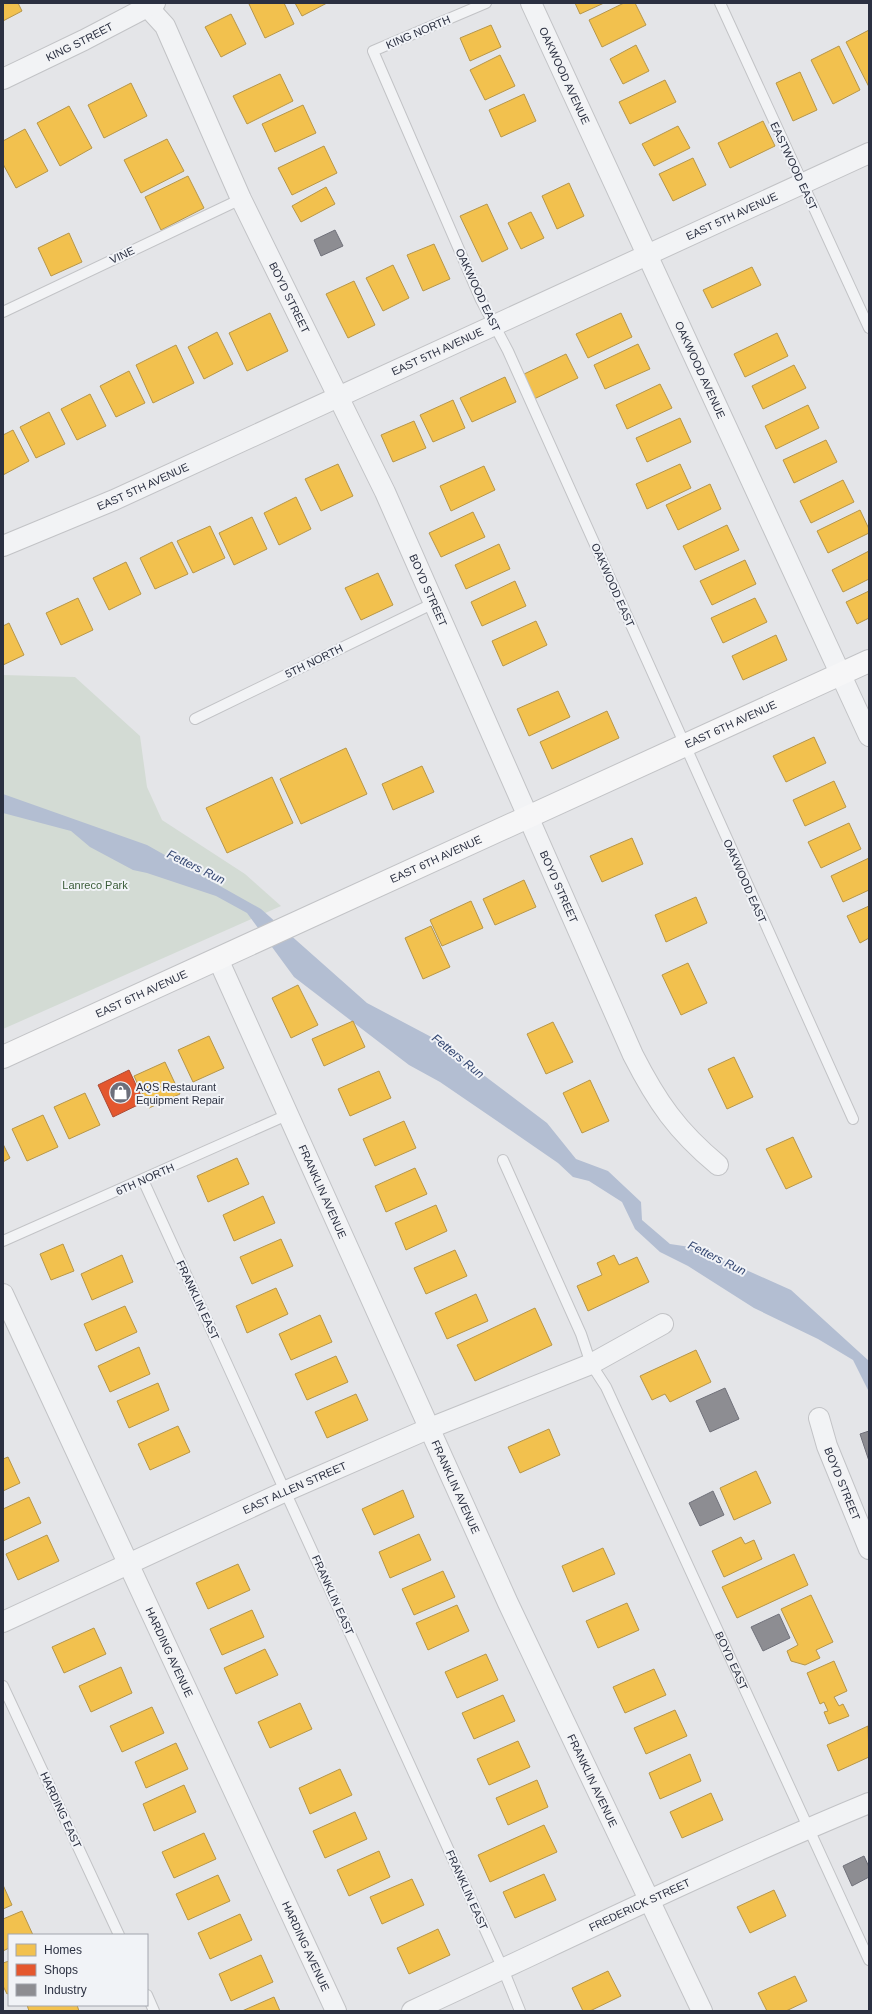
<svg xmlns="http://www.w3.org/2000/svg" width="872" height="2014" font-family="Arial,sans-serif">
	<rect width="100%" height="100%" fill="#e4e5e8"/>
	<path fill="#d3dbd4" d="M3,675L75,677L140,736L147,787L162,820L245,874L281,906L3,1029Z"/>
	<path fill="#b3bed2" d="M3,794L147,845L261,909L367,1003L437,1040L547,1123L576,1159L608,1171L641,1202L642,1220L670,1244L697,1248L791,1290L869,1361V1392L853,1360L818,1339L754,1308L688,1266L660,1252L635,1229L622,1202L589,1181L573,1177L558,1163L500,1123L440,1082L409,1065L294,977L247,913L216,896L147,873L133,870L90,847L71,831L3,813Z"/>
	<path fill="#f2c14e" stroke="#b6964a" d="M3,3H18L22,11L3,21Z
		M251,3H284L294,24L265,38L249,4Z
		M295,3H327L302,16Z
		M575,3H604L580,14Z
		M624,3H635L646,25L602,47L589,20Z
		M231,14L246,44L221,57L205,27Z
		M491,25L501,47L470,61L460,38Z
		M869,30V87L846,42Z
		M636,45L649,71L623,84L610,59Z
		M839,46L860,90L833,104L811,60Z
		M500,55L515,86L485,100L470,70Z
		M800,72L817,110L793,121L776,83Z
		M280,74L293,101L247,124L233,96Z
		M665,80L676,102L630,124L619,102Z
		M131,83L147,116L104,138L88,105Z
		M524,94L536,121L501,137L489,110Z
		M303,105L316,133L275,152L262,124Z
		M69,106L92,148L60,166L37,123Z
		M763,121L775,146L730,168L718,143Z
		M678,126L690,148L654,166L642,144Z
		M25,129L48,171L16,188L3,164V141Z
		M167,139L184,171L141,193L124,160Z
		M324,146L337,173L292,195L278,168Z
		M693,158L706,185L673,201L659,174Z
		M188,176L204,208L161,230L145,197Z
		M569,183L584,216L557,229L542,196Z
		M326,187L335,204L301,222L292,206Z
		M487,204L508,249L482,262L460,216Z
		M531,212L544,238L521,249L508,223Z
		M69,233L82,262L51,276L38,248Z
		M434,244L450,279L423,291L407,255Z
		M393,265L409,298L383,311L366,278Z
		M752,267L761,285L712,308L703,290Z
		M354,281L375,325L348,338L326,294Z
		M270,313L288,351L247,371L229,333Z
		M621,313L632,337L588,358L576,334Z
		M217,332L233,364L204,379L188,347Z
		M777,333L788,356L745,377L734,354Z
		M638,344L650,369L605,389L594,365Z
		M176,345L194,383L153,403L136,365Z
		M566,354L578,378L534,399L522,375Z
		M794,365L806,388L763,409L752,386Z
		M129,371L145,403L116,417L100,386Z
		M505,377L516,402L472,422L460,398Z
		M660,384L672,408L627,429L616,405Z
		M90,394L106,426L77,440L61,409Z
		M453,400L465,428L433,442L420,415Z
		M808,405L819,428L776,449L765,426Z
		M49,412L65,444L36,458L20,427Z
		M680,418L691,442L647,462L636,438Z
		M414,421L426,448L393,462L381,435Z
		M13,430L29,461L3,475V435Z
		M826,440L837,462L794,483L783,460Z
		M338,464L353,496L321,511L305,479Z
		M680,464L691,488L647,509L636,484Z
		M484,466L495,490L451,511L440,486Z
		M843,480L854,502L811,523L800,501Z
		M710,484L721,509L678,530L666,505Z
		M296,497L311,529L279,545L264,513Z
		M860,510L869,529V533L828,553L817,531Z
		M473,512L485,537L441,557L429,533Z
		M252,517L267,549L234,565L219,533Z
		M727,525L739,550L695,570L683,546Z
		M210,526L225,558L193,573L177,541Z
		M172,542L188,574L155,589L140,558Z
		M499,544L510,569L466,589L455,565Z
		M869,551V579L843,592L832,570Z
		M745,560L756,584L712,605L700,581Z
		M126,562L141,594L109,610L93,578Z
		M378,573L393,605L361,620L345,588Z
		M515,581L526,606L482,626L471,602Z
		M869,591V618L857,624L846,602Z
		M78,598L93,630L61,645L46,613Z
		M755,598L767,622L723,643L711,618Z
		M536,621L547,645L503,666L492,641Z
		M9,623L24,655L3,665V626Z
		M776,635L787,660L743,680L732,656Z
		M558,691L570,717L529,736L517,709Z
		M607,711L619,738L552,769L540,742Z
		M814,737L826,763L786,782L773,756Z
		M346,748L367,794L301,824L280,779Z
		M422,766L434,792L393,810L382,784Z
		M272,777L293,823L227,853L206,808Z
		M834,781L846,807L805,826L793,800Z
		M849,823L861,849L821,868L808,842Z
		M632,838L643,864L602,882L590,856Z
		M869,858V890L843,902L831,876Z
		M524,880L536,907L495,925L483,899Z
		M696,897L707,923L666,942L655,915Z
		M471,901L483,928L442,946L430,920Z
		M869,906V938L860,943L847,916Z
		M431,926L450,967L423,979L405,938Z
		M688,963L707,1003L681,1015L662,975Z
		M298,985L318,1025L291,1038L272,998Z
		M353,1021L365,1047L324,1066L312,1039Z
		M553,1022L573,1062L546,1074L527,1034Z
		M209,1036L224,1068L193,1082L178,1050Z
		M734,1057L753,1097L727,1109L708,1069Z
		M165,1062L180,1094L149,1108L134,1076Z
		M379,1071L391,1098L350,1116L338,1089Z
		M590,1080L609,1121L582,1133L563,1093Z
		M85,1093L100,1125L69,1139L54,1107Z
		M43,1115L58,1147L27,1161L12,1129Z
		M404,1121L416,1148L375,1166L363,1139Z
		M793,1137L812,1177L786,1189L766,1149Z
		M3,1144L10,1158L3,1162Z
		M237,1158L249,1184L208,1202L197,1176Z
		M415,1168L427,1194L386,1212L375,1186Z
		M263,1196L275,1223L234,1241L223,1215Z
		M436,1205L447,1231L406,1250L395,1223Z
		M281,1239L293,1266L252,1284L240,1257Z
		M63,1244L74,1271L51,1280L40,1254Z
		M455,1250L467,1276L426,1294L414,1268Z
		M122,1255L133,1282L92,1300L81,1274Z
		M614,1255L619,1265L637,1257L649,1282L588,1311L577,1286L602,1275L597,1263Z
		M276,1288L288,1314L247,1333L236,1306Z
		M476,1294L488,1321L447,1339L435,1313Z
		M125,1306L137,1332L96,1351L84,1324Z
		M535,1308L552,1345L475,1381L457,1345Z
		M320,1315L332,1342L291,1360L279,1334Z
		M139,1347L150,1374L110,1392L98,1366Z
		M696,1350L711,1382L670,1402L665,1394L652,1400L640,1376Z
		M336,1356L348,1382L307,1400L295,1374Z
		M158,1383L169,1410L129,1428L117,1401Z
		M356,1394L368,1420L327,1438L315,1412Z
		M178,1426L190,1452L150,1470L138,1444Z
		M549,1429L560,1455L520,1473L508,1447Z
		M8,1457L20,1483L3,1491V1459Z
		M756,1471L771,1503L734,1520L720,1488Z
		M403,1490L414,1517L374,1535L362,1509Z
		M29,1497L41,1523L3,1541V1509Z
		M419,1534L431,1560L390,1578L379,1552Z
		M47,1535L59,1561L18,1580L6,1554Z
		M741,1537L745,1544L754,1540L762,1559L724,1577L712,1551Z
		M603,1548L615,1574L573,1592L562,1566Z
		M794,1554L808,1585L737,1618L722,1587Z
		M238,1564L250,1590L208,1609L196,1583Z
		M443,1571L455,1597L414,1615L402,1589Z
		M811,1595L833,1642L816,1650L820,1658L805,1665L791,1661L787,1651L798,1645L781,1609Z
		M627,1603L639,1630L598,1648L586,1621Z
		M457,1605L469,1631L428,1650L416,1623Z
		M252,1610L264,1637L222,1655L210,1629Z
		M94,1628L106,1654L64,1673L52,1647Z
		M265,1649L278,1675L236,1694L224,1668Z
		M486,1654L498,1680L457,1698L445,1672Z
		M834,1661L847,1691L834,1697L839,1706L843,1704L849,1716L829,1724L824,1712L828,1711L824,1702L820,1704L807,1673Z
		M121,1667L132,1693L91,1712L79,1686Z
		M654,1669L666,1695L625,1713L613,1687Z
		M503,1695L515,1721L474,1739L462,1713Z
		M300,1703L312,1729L270,1748L258,1722Z
		M152,1707L164,1733L122,1752L110,1726Z
		M675,1710L687,1736L646,1754L634,1728Z
		M868,1726L869,1757L838,1771L827,1745Z
		M518,1741L530,1767L489,1785L477,1759Z
		M176,1743L188,1769L146,1788L135,1762Z
		M690,1754L701,1781L660,1799L649,1773Z
		M340,1769L352,1795L310,1814L299,1788Z
		M537,1780L548,1807L508,1825L496,1798Z
		M184,1785L196,1812L154,1831L143,1804Z
		M711,1793L723,1820L682,1838L670,1812Z
		M355,1812L367,1839L325,1858L313,1831Z
		M544,1825L557,1852L490,1882L478,1855Z
		M204,1833L216,1859L174,1878L162,1852Z
		M379,1851L390,1877L349,1896L337,1870Z
		M544,1874L556,1900L515,1918L503,1892Z
		M218,1875L230,1901L188,1920L176,1894Z
		M412,1879L424,1905L382,1924L370,1897Z
		M3,1885L12,1905L3,1909Z
		M774,1890L786,1916L750,1933L737,1907Z
		M22,1911L33,1935H9V1948L3,1951V1919Z
		M240,1914L252,1940L210,1959L198,1933Z
		M438,1929L450,1955L409,1974L397,1948Z
		M261,1955L273,1982L231,2001L219,1974Z
		M9,1961V1993L7,1994L3,1986V1963Z
		M608,1971L621,1996L590,2011H583L572,1988Z
		M795,1976L807,2001L786,2011H767L758,1993Z
		M274,1997L280,2011H242Z
		M27,2005H77L79,2011H29Z"/>
	<path fill="#e4572e" stroke="#ac4b34" d="M129,1070L144,1102L113,1117L98,1085Z"/>
	<path fill="#8d8d92" stroke="#70717a" d="M335,230L343,246L321,256L314,240Z
		M725,1388L739,1419L710,1432L696,1401Z
		M869,1431V1461L860,1434Z
		M713,1491L724,1515L700,1526L689,1503Z
		M779,1614L790,1638L763,1651L751,1627Z
		M864,1856L869,1867V1877L852,1886L843,1866Z"/>
	<g fill="none" stroke-linecap="round" stroke-linejoin="round">
		<defs>
			<g id="lane">
				<path d="M486,3L373,51L481,300L508,351L853,1119"/>
				<path d="M720,3L869,328"/>
				<path d="M3,312L241,199"/>
				<path d="M195,719L434,603"/>
				<path id="s1" d="M503,1160L581,1334L591,1364L606,1387L869,1960"/>
				<path d="M143,1180L503,1969L520,2011"/>
				<path d="M3,1241L287,1115"/>
				<path d="M3,1686L119,1935"/>
				<path d="M147,1995L154,2011"/>
			</g>
			<g id="street">
				<path id="s2" d="M144,3L165,26L241,199L385,492L633,1055C657,1102 677,1131 718,1165"/>
				<path id="s3" d="M531,3L869,736"/>
				<path id="s4" d="M3,79L84,40L155,3"/>
				<path id="s5" d="M3,546L114,500L869,153"/>
				<path id="s6" d="M218,959L508,1603L702,2011"/>
				<path id="s7" d="M3,1294L336,2011"/>
				<path id="s8" d="M819,1418L827,1446L869,1549"/>
				<path id="s9" d="M3,1622L286,1491L430,1428L591,1364L663,1324"/>
				<path id="s10" d="M412,2011C564,1941 714,1867 869,1803"/>
			</g>
			<g id="secondary">
				<path id="s11" d="M3,1057L869,661"/>
			</g>
		</defs>
		<use href="#lane" stroke="#c2c3c6" stroke-width="12"/>
		<use href="#street" stroke="#c2c3c6" stroke-width="22"/>
		<use href="#secondary" stroke="#c2c3c6" stroke-width="24"/>
		<use href="#lane" stroke="#f2f3f5" stroke-width="10"/>
		<use href="#street" stroke="#f2f3f5" stroke-width="20"/>
		<use href="#secondary" stroke="#f6f6f7" stroke-width="22"/>
	</g>
	<defs>
		<symbol id="shop-disc" viewBox="-11 -11 22 22"><circle r="9.5" fill="#6c6f7b" stroke="#f1f3f7"/><path d="M-5-2.5h2.3a2.7 3.5 0 0 1 5.4 0H5L5.5 6h-11ZM-1.5-2.5h3a1.5 2.3 0 0 0-3 0Z" fill="#fff"/></symbol>
	</defs>
	<g fill-rule="evenodd">
		<use href="#shop-disc" x="108" y="1080" width="25" height="25"/>
	</g>
	<g text-anchor="middle" stroke-width="4" stroke-linejoin="round" paint-order="stroke">
		<g font-size="11" fill="#2b3041" stroke="#f1f3f7">
			<text transform="translate(418 32) rotate(-23)" y="4">KING NORTH</text>
			<text dy="4" stroke="none"><textPath href="#s4" startOffset="85">KING STREET</textPath></text>
			<text dy="4" stroke="none"><textPath href="#s3" startOffset="80">OAKWOOD AVENUE</textPath></text>
			<text transform="translate(794 166) rotate(65)" y="4">EASTWOOD EAST</text>
			<text dy="4" stroke="none"><textPath href="#s5" startOffset="800">EAST 5TH AVENUE</textPath></text>
			<text transform="translate(122 255) rotate(-25)" y="4">VINE</text>
			<text transform="translate(478 290) rotate(65)" y="4">OAKWOOD EAST</text>
			<text dy="4" stroke="none"><textPath href="#s2" startOffset="330">BOYD STREET</textPath></text>
			<text dy="4" stroke="none"><textPath href="#s5" startOffset="476">EAST 5TH AVENUE</textPath></text>
			<text dy="4" stroke="none"><textPath href="#s3" startOffset="404">OAKWOOD AVENUE</textPath></text>
			<text dy="4" stroke="none"><textPath href="#s5" startOffset="152">EAST 5TH AVENUE</textPath></text>
			<text transform="translate(613 585) rotate(66)" y="4">OAKWOOD EAST</text>
			<text dy="4" stroke="none"><textPath href="#s2" startOffset="654">BOYD STREET</textPath></text>
			<text transform="translate(314 661) rotate(-26)" y="4">5TH NORTH</text>
			<text dy="4" stroke="none"><textPath href="#s11" startOffset="800">EAST 6TH AVENUE</textPath></text>
			<text dy="4" stroke="none"><textPath href="#s11" startOffset="476">EAST 6TH AVENUE</textPath></text>
			<text transform="translate(745 881) rotate(66)" y="4">OAKWOOD EAST</text>
			<text dy="4" stroke="none"><textPath href="#s2" startOffset="978">BOYD STREET</textPath></text>
			<text dy="4" stroke="none"><textPath href="#s11" startOffset="152">EAST 6TH AVENUE</textPath></text>
			<text transform="translate(145 1179) rotate(-24)" y="4">6TH NORTH</text>
			<text dy="4" stroke="none"><textPath href="#s6" startOffset="255">FRANKLIN AVENUE</textPath></text>
			<text transform="translate(198 1300) rotate(65)" y="4">FRANKLIN EAST</text>
			<text dy="4" stroke="none"><textPath href="#s8" startOffset="70">BOYD STREET</textPath></text>
			<text dy="4" stroke="none"><textPath href="#s6" startOffset="579">FRANKLIN AVENUE</textPath></text>
			<text dy="4" stroke="none"><textPath href="#s9" startOffset="321">EAST ALLEN STREET</textPath></text>
			<text transform="translate(333 1595) rotate(66)" y="4">FRANKLIN EAST</text>
			<text dy="4" stroke="none"><textPath href="#s7" startOffset="395">HARDING AVENUE</textPath></text>
			<text dy="4" stroke="none"><textPath href="#s1" startOffset="551">BOYD EAST</textPath></text>
			<text dy="4" stroke="none"><textPath href="#s6" startOffset="903">FRANKLIN AVENUE</textPath></text>
			<text transform="translate(61 1810) rotate(65)" y="4">HARDING EAST</text>
			<text transform="translate(467 1890) rotate(66)" y="4">FRANKLIN EAST</text>
			<text dy="4" stroke="none"><textPath href="#s10" startOffset="251">FREDERICK STREET</textPath></text>
			<text dy="4" stroke="none"><textPath href="#s7" startOffset="719">HARDING AVENUE</textPath></text>
		</g>
		<g font-size="11" fill="#3a5c38" stroke="#f1f3f7">
			<text x="95" y="889">Lanreco Park</text>
		</g>
		<g font-size="11" fill="#2b3041" stroke="#f1f3f7" text-anchor="start">
			<text x="136" y="1091">AQS Restaurant<tspan x="136" dy="13">Equipment Repair</tspan></text>
		</g>
		<g font-size="12" font-style="italic" fill="#364973" stroke="#f1f3f7">
			<text transform="translate(196 867) rotate(26)" y="4">Fetters Run</text>
			<text transform="translate(458 1056) rotate(39)" y="4">Fetters Run</text>
			<text transform="translate(717 1258) rotate(26)" y="4">Fetters Run</text>
		</g>
	</g>
	<rect width="872" height="2014" fill="none" stroke="#2b3041" stroke-width="8"/>
	<rect x="8" y="1934" width="140" height="72" fill="#f1f3f7" stroke="#a2a5ae"/>
	<rect x="16" y="1944" width="20" height="12" fill="#f2c14e" stroke="#a2a5ae"/>
	<text x="44" y="1954" font-size="12" fill="#2b3041">Homes</text>
	<rect x="16" y="1964" width="20" height="12" fill="#e4572e" stroke="#a2a5ae"/>
	<text x="44" y="1974" font-size="12" fill="#2b3041">Shops</text>
	<rect x="16" y="1984" width="20" height="12" fill="#8d8d92" stroke="#a2a5ae"/>
	<text x="44" y="1994" font-size="12" fill="#2b3041">Industry</text>
</svg>
